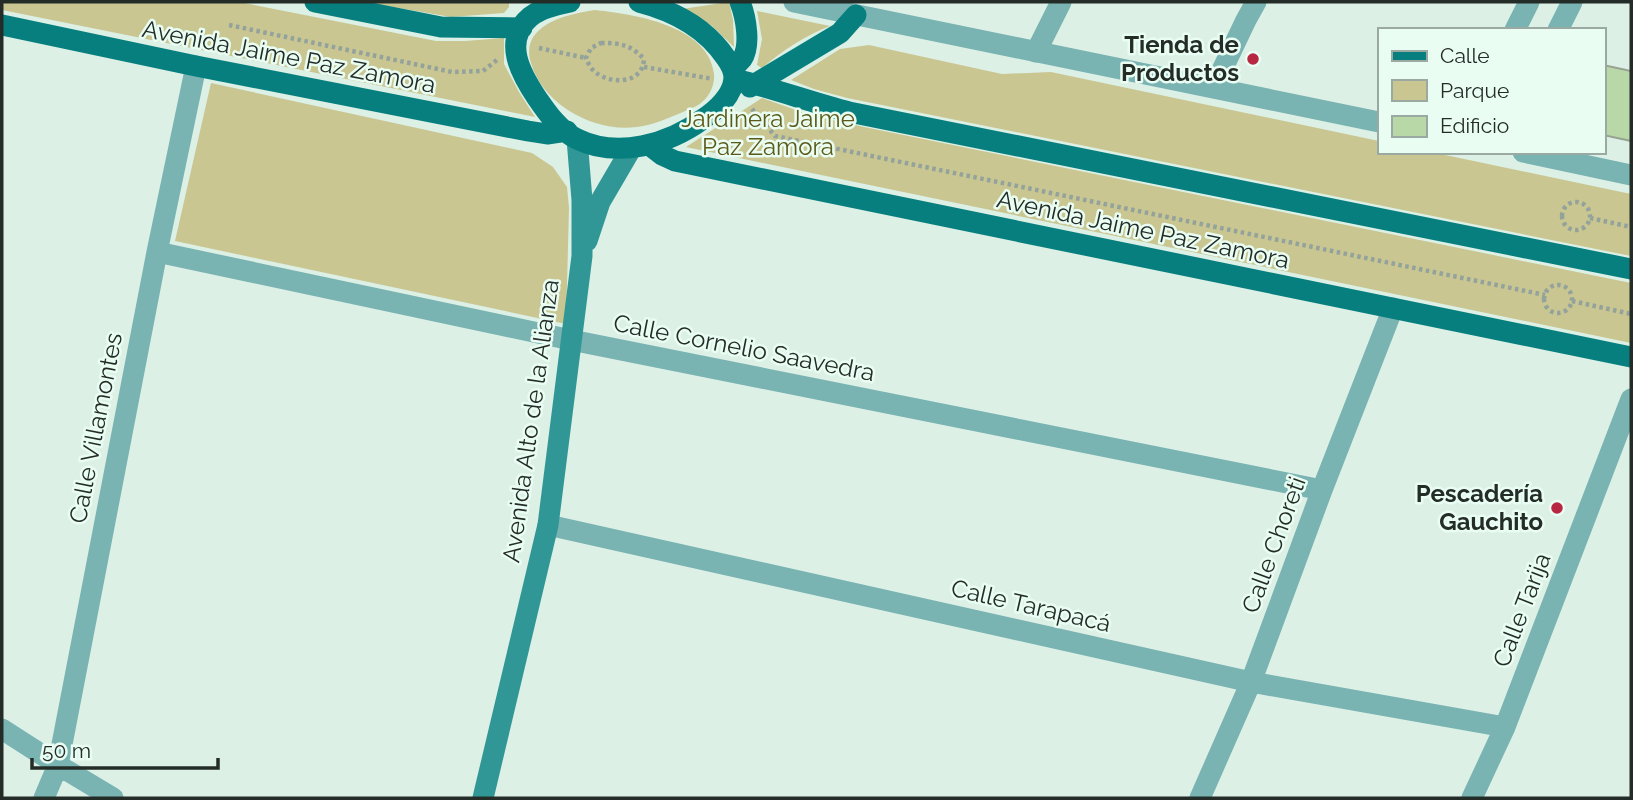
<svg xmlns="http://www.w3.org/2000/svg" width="1633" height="800" font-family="Raleway,sans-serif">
	<rect width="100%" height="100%" fill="#dcf0e6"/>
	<path fill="#c9c692" d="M2,2H239L436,41H465L504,38V64L519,92L535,117L2,10Z
		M364,2H509V7L504,13L451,17Z
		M729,2L733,20L734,47L712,26L682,9Z
		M595,10C632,14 709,25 714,74C715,84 710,96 702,102C697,107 689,109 683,112C669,118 653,125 637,127C595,133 543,105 531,63C519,25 567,14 595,10Z
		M757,11L830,26C806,35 782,51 762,68L757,65L762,39Z
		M869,45L1002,74L1051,72L1379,141V152H1431L1631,194V256L847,98L814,89L791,80L840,49Z
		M211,83L532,153L553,167L567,187L569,208L566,324L175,241Z
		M762,98L810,115L869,128L1631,283V343L686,147Z"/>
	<path fill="#b8d8a7" stroke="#97a292" stroke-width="2" d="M1603,65L1631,71V141L1603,135Z"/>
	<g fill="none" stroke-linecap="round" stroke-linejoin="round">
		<path stroke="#93a29a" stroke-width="4.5" stroke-dasharray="3.5 3.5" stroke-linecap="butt" d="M229,25L452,72L483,71L497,60
			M601,43C621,43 631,45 644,59C643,84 611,85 595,72C591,69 588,63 586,58L591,48Z
			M539,48L586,58
			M644,67L713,79
			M752,109L775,136L1545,295
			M1562 216a14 14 0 1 1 28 0a14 14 0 1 1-28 0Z
			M1590,218L1631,227
			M1544 299a14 14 0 1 1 28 0a14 14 0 1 1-28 0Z
			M1572,301L1631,314"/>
		<path stroke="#79b3b2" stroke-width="21" d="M1036,52L1061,2
			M1214,87L1246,20L1256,2
			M157,252L571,340L1322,490
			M548,525L1251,682L1505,727
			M2,729L58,765L113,798
			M44,798L58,765L157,252L196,66
			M1200,798L1251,682L1322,490L1393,308
			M1472,798L1505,727L1631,399"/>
		<path stroke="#79b3b2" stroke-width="21" d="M794,2L1379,122
			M1515,30L1529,2
			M1558,30L1572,2
			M1523,152L1631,175"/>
		<path stroke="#319796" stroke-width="21" d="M587,241L600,202L631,149
			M483,798L548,525L582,256V200L577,139"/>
		<path stroke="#067f7e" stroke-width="21" d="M315,2L441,27L522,28
			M570,2C557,5 541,8 530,17C502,41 521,74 537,98C548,114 559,130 577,139C618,159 669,144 703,119C717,110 733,95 734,78C734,70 731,65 726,58C706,28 674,11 639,2
			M2,25L196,66L528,131L547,134L567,131
			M733,67C736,65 739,63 742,59C751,46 746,17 740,2
			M734,79C773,88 810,102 849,112L1631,269
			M750,87L840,33L856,15
			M649,145L662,155L675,161L1631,357"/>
	</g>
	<g fill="#b82742" stroke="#e9fdf3" stroke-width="2.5">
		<circle cx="1253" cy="59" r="7"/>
		<circle cx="1557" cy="508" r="7"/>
	</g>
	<g text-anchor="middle" stroke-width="5" stroke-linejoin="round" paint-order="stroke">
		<g font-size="24" font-weight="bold" fill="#242c28" stroke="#e9fdf3" text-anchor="end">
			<text x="1239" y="53">Tienda de<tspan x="1239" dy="28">Productos</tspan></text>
			<text x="1543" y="502">Pescadería<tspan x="1543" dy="28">Gauchito</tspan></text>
		</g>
		<g font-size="24" fill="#242c28" stroke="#e9fdf3">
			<text transform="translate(289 57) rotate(11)" y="8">Avenida Jaime Paz Zamora</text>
			<text transform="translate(1143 230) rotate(12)" y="8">Avenida Jaime Paz Zamora</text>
			<text transform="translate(744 348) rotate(11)" y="8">Calle Cornelio Saavedra</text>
			<text transform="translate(531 421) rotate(-82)" y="8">Avenida Alto de la Alianza</text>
			<text transform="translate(96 428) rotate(-79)" y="8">Calle Villamontes</text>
			<text transform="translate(1274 545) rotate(-70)" y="8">Calle Choreti</text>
			<text transform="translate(1031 606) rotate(13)" y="8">Calle Tarapacá</text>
			<text transform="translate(1522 610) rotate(-69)" y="8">Calle Tarija</text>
		</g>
		<g font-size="24" fill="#5d5919" stroke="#e9fdf3">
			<text x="768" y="127">Jardinera Jaime<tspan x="768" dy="28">Paz Zamora</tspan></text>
		</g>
	</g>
	<rect width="1633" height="800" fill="none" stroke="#242c28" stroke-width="7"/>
	<rect x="1378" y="28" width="228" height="126" fill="#e9fdf3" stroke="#9aa9a2" stroke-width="2"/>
	<rect x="1392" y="51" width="35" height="10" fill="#067f7e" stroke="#9aa9a2" stroke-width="2"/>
	<text x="1440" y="63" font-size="21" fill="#242c28">Calle</text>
	<rect x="1392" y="80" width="35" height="21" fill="#c9c692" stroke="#9aa9a2" stroke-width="2"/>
	<text x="1440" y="98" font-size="21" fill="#242c28">Parque</text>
	<rect x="1392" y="116" width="35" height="21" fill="#b8d8a7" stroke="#9aa9a2" stroke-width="2"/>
	<text x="1440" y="133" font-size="21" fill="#242c28">Edificio</text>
	<path d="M32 758v10h186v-10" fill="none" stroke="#242c28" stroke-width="3.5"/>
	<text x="42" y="758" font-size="21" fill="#242c28" stroke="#e9fdf3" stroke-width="5" paint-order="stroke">50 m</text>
</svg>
